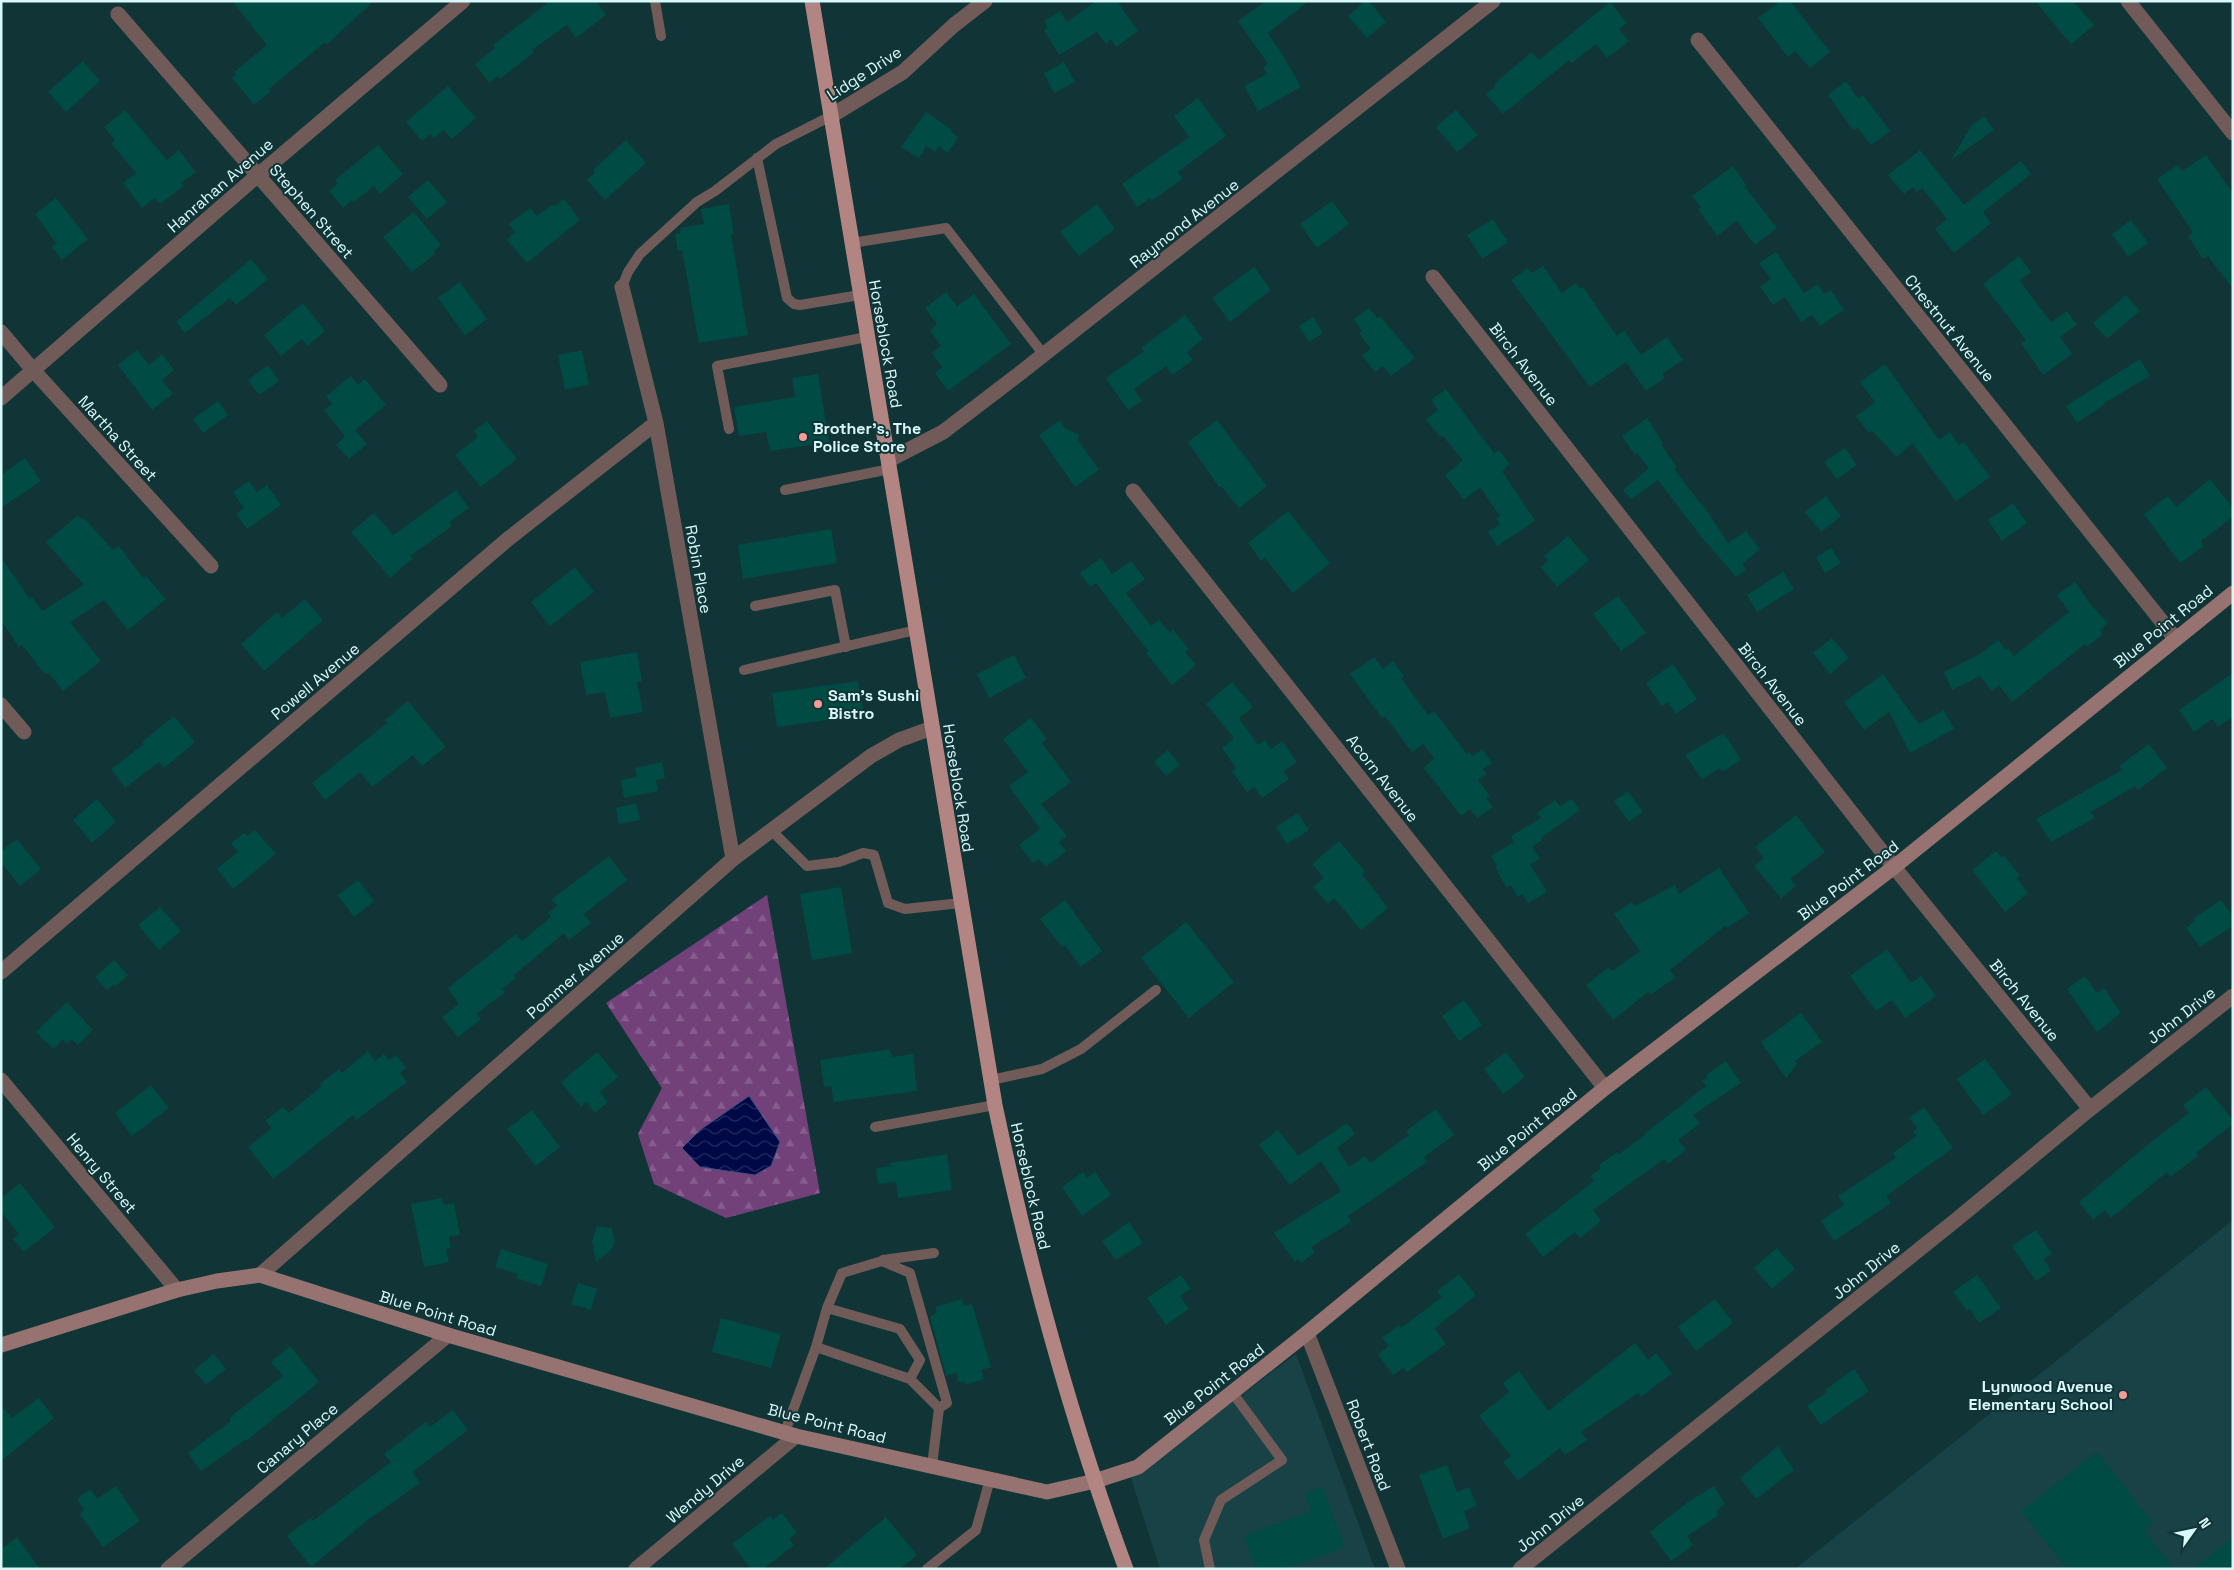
<svg xmlns="http://www.w3.org/2000/svg" width="2234" height="1570" font-family="'Space Grotesk',sans-serif">
	<defs>
		<pattern id="forest-firs" width="22" height="20" patternUnits="userSpaceOnUse" patternTransform="scale(1.25)"><rect width="22" height="20" fill="#73417a"/><path d="M5 1l3.5 6h-7zM16 11l3.5 6h-7z" fill="#865d8e"/></pattern>
		<pattern id="water-waves" width="16" height="10" patternUnits="userSpaceOnUse" patternTransform="scale(1.25)"><rect width="16" height="10" fill="#000846"/><path d="M0 5q4-4 8 0t8 0" fill="none" stroke="#242d62"/></pattern>
	</defs>
	<rect width="100%" height="100%" fill="#113537"/>
	<path fill="#184246" d="M2233,1220V1569H1795Z
		M1296,1354L1375,1569H1160L1131,1478Z"/>
	<path fill="url(#forest-firs)" d="M767,895L820,1193L726,1218L654,1184L638,1134L662,1088L606,1003Z"/>
	<path fill="url(#water-waves)" stroke="#41507c" d="M749,1096L780,1142L771,1166L755,1175L700,1167L682,1148L700,1130Z"/>
	<path fill="#004b43" d="M232,1H374L326,45L324,43L269,89L271,91L254,105L232,78L236,75L234,72L267,45Z
		M550,1H596L606,15L576,38L567,25L532,50L534,52L500,79L498,76L489,83L475,64L495,48L493,45Z
		M1096,1H1117L1138,31L1116,47L1111,39L1106,44L1097,32L1059,55L1044,30L1047,28L1044,21L1060,11L1067,22Z
		M1266,1H1309L1268,33L1284,57L1301,87L1258,111L1244,86L1267,74L1263,67L1268,64L1238,21Z
		M1365,1H1369L1386,22L1367,38L1348,16Z
		M1780,1H1790L1830,52L1810,68L1795,51L1788,57L1758,18Z
		M2035,1H2073L2094,25L2071,44Z
		M1610,2L1627,23L1619,29L1629,41L1607,58L1596,44L1572,63L1569,60L1503,114L1486,94L1496,86L1494,84L1532,52L1539,60Z
		M83,61L100,81L66,112L48,92Z
		M1064,62L1075,82L1054,93L1044,73Z
		M1846,81L1858,98L1863,95L1890,131L1871,145L1858,128L1853,130L1828,95Z
		M448,86L476,118L452,139L444,130L434,138L430,134L422,141L406,122Z
		M1198,98L1226,136L1178,172L1183,179L1151,201L1150,198L1137,207L1122,184L1189,137L1174,116Z
		M125,110L167,160L179,150L196,172L181,183L184,186L160,204L155,198L142,208L123,183L136,173L111,143L115,140L104,127Z
		M1456,110L1478,135L1457,152L1436,127Z
		M926,112L952,130L951,132L958,137L948,153L938,146L935,152L926,146L919,158L901,147Z
		M1984,116L1994,130L1951,160L1972,125Z
		M626,140L646,163L605,200L587,180L595,173L593,170Z
		M378,145L403,174L380,194L374,186L354,202L352,200L343,208L329,191L338,183L335,180Z
		M1920,150L1964,205L2021,161L2031,174L1983,212L1991,223L1954,253L1935,229L1947,219L1922,188L1917,192L1913,187L1904,194L1888,175Z
		M2206,155L2233,193V289L2208,256L2203,259L2188,236L2193,232L2157,179L2178,165L2182,171Z
		M1733,166L1747,186L1745,187L1777,228L1755,245L1737,221L1717,236L1698,209L1701,207L1692,196Z
		M428,180L447,202L427,219L408,197Z
		M56,198L88,239L62,260L52,247L56,243L35,214Z
		M564,199L580,220L527,263L507,240L515,232L509,224L530,208L537,216L552,205L554,206Z
		M1332,201L1349,224L1317,248L1300,224Z
		M729,204L734,234H731L748,335L699,343L682,250L678,251L675,234L681,233L680,228L704,224L701,209Z
		M1097,204L1115,229L1079,256L1060,232Z
		M414,212L441,245L434,251L435,254L412,272L383,237Z
		M1493,219L1508,242L1482,259L1467,235Z
		M2131,220L2148,243L2128,257L2112,234Z
		M1776,252L1804,293L1818,284L1824,294L1831,290L1844,310L1820,326L1812,315L1801,322L1785,297L1773,305L1760,287L1771,279L1759,263Z
		M2019,256L2031,272L2020,281L2051,322L2067,311L2077,325L2060,337L2072,354L2043,375L2021,343L2026,340L1983,284Z
		M251,259L268,279L236,305L230,298L185,333L176,322Z
		M1543,266L1562,293L1576,283L1580,289L1583,287L1617,336L1624,330L1641,355L1667,337L1683,360L1662,374L1665,378L1646,391L1626,362L1590,387L1511,280L1528,268L1532,273Z
		M1254,267L1271,290L1230,322L1212,298Z
		M460,282L487,319L465,335L438,298Z
		M946,292L957,306L974,294L1011,344L948,391L935,373L942,367L932,353L941,346L930,330L937,324L925,308Z
		M2126,295L2140,311L2107,339L2093,323Z
		M303,303L325,331L307,346L302,339L281,356L264,335Z
		M1369,308L1377,318L1380,316L1415,358L1391,376L1383,366L1375,372L1362,355L1371,349L1359,333L1362,331L1354,319Z
		M1185,315L1203,339L1187,352L1193,360L1172,375L1166,366L1134,389L1142,401L1128,410L1106,378L1144,351L1141,348Z
		M1313,317L1323,333L1309,342L1299,326Z
		M137,350L149,365L162,354L174,370L162,380L173,394L152,410L118,365Z
		M582,350L589,385L565,389L558,355Z
		M2140,359L2150,376L2104,403L2105,404L2077,423L2066,406Z
		M1885,364L1939,440L1950,432L1959,445L1964,442L1990,477L1956,501L1912,443L1897,457L1872,431L1869,433L1856,416L1875,402L1860,382Z
		M268,365L279,381L259,395L248,380Z
		M818,374L829,442L770,451L766,432L739,436L734,407L795,397L792,378Z
		M351,376L358,385L365,379L386,405L355,430L367,444L349,459L336,445L345,436L324,410L332,404L326,396Z
		M1446,389L1494,453L1499,450L1510,464L1502,471L1535,521L1497,546L1488,532L1500,524L1496,518L1500,516L1480,487L1464,500L1445,475L1463,460L1442,435L1440,437L1426,419L1438,410L1431,400Z
		M218,401L228,415L203,433L193,419Z
		M1647,418L1663,443L1661,444L1677,468L1674,469L1700,503L1701,502L1728,543L1746,531L1760,549L1742,564L1746,570L1736,577L1700,535L1658,480L1631,499L1623,490L1649,468L1637,453L1635,455L1622,436Z
		M1060,420L1065,428L1079,435L1078,440L1099,470L1075,487L1039,435Z
		M1217,420L1267,486L1239,508L1221,486L1219,487L1188,442Z
		M487,421L517,459L481,487L455,455L478,437L474,431Z
		M1845,448L1857,465L1837,479L1824,462Z
		M25,458L41,481L1,508V475Z
		M2210,479L2233,508V517L2201,541L2204,546L2180,563L2144,514L2168,496L2176,507Z
		M249,481L257,492L267,485L281,505L247,529L236,514L244,508L233,492Z
		M456,490L469,508L449,522L452,526L410,556L413,558L390,578L351,532L374,513L393,535Z
		M1826,496L1841,516L1821,532L1805,512Z
		M2013,503L2027,523L2002,541L1988,520Z
		M1288,511L1330,563L1293,593L1265,558L1261,561L1248,543Z
		M78,515L82,520L84,518L113,550L119,546L143,578L146,576L166,599L128,630L104,600L70,622L101,661L63,691L49,673L45,674L22,645L19,647L1,620V557L30,599L32,597L42,611L84,585L46,542Z
		M831,529L837,563L743,579L738,545Z
		M1568,536L1589,560L1557,587L1541,567L1548,561L1544,556Z
		M1831,548L1841,563L1825,573L1816,557Z
		M1101,558L1112,574L1131,561L1145,579L1126,593L1151,626L1159,620L1170,633L1173,630L1189,649L1185,652L1196,665L1172,685L1146,653L1148,651L1096,583L1090,587L1080,573Z
		M575,567L594,592L550,626L531,602Z
		M1783,572L1794,589L1757,612L1747,595Z
		M2075,582L2091,605L2108,623L2100,630L2103,634L2087,647L2085,644L2012,702L1999,685L1992,691L1980,676L1952,690L1944,672L1980,654L1998,640L2006,650L2008,648L2014,656L2069,612L2057,595Z
		M1618,596L1646,633L1621,651L1593,614Z
		M305,599L323,620L264,671L241,644L277,612L282,618Z
		M1832,638L1849,658L1830,674L1813,653Z
		M637,652L642,681L637,682L643,712L610,718L605,692L586,695L580,662Z
		M1014,655L1026,678L989,698L977,674Z
		M1374,657L1383,669L1393,661L1404,676L1401,678L1428,715L1434,711L1467,754L1470,752L1473,756L1482,749L1492,763L1483,769L1487,774L1478,780L1490,796L1486,798L1493,807L1477,818L1470,809L1461,816L1424,768L1434,758L1423,744L1412,752L1385,716L1382,718L1350,674Z
		M1673,664L1697,699L1676,714L1668,702L1662,706L1646,683Z
		M2233,673V717L2218,727L2212,719L2194,732L2179,710Z
		M1883,674L1919,724L1944,710L1954,729L1910,753L1889,712L1864,730L1844,702Z
		M858,681L864,715L777,727L772,693Z
		M1232,682L1253,707L1239,718L1258,745L1265,740L1271,749L1282,741L1297,762L1284,771L1289,779L1262,798L1254,787L1247,792L1232,771L1236,768L1222,748L1234,738L1206,704Z
		M408,701L446,747L422,766L413,755L372,787L360,772L325,800L312,783L387,723L385,720Z
		M174,716L195,742L164,768L159,762L125,788L111,769L144,744L142,742Z
		M1031,718L1047,739L1042,743L1071,782L1041,804L1067,836L1059,842L1066,851L1046,867L1039,859L1033,863L1019,845L1040,829L1009,786L1028,772L1003,739Z
		M1724,733L1741,760L1722,772L1720,768L1702,779L1685,755Z
		M2149,744L2167,768L2138,790L2135,786L2091,812L2095,818L2051,842L2036,819L2122,770L2119,766Z
		M1168,750L1180,765L1166,776L1154,762Z
		M662,762L665,778L656,780L658,791L624,798L621,780L637,777L635,768Z
		M1628,791L1643,812L1629,822L1614,801Z
		M97,799L116,822L92,843L73,820Z
		M1572,799L1580,810L1541,838L1542,840L1532,847L1540,859L1530,864L1547,892L1528,903L1523,894L1518,897L1511,885L1507,888L1495,867L1497,866L1491,856L1514,842L1511,836L1541,818L1537,813L1555,800L1560,806Z
		M636,803L640,820L619,824L616,808Z
		M1298,813L1309,830L1287,844L1276,827Z
		M1796,815L1825,852L1790,879L1796,886L1781,898L1754,866L1764,858L1755,847Z
		M255,830L276,854L233,889L217,869L238,852L231,843L244,833L247,836Z
		M17,839L41,869L20,886L1,862V851Z
		M1339,841L1365,871L1362,874L1388,908L1361,930L1334,898L1328,904L1313,887L1324,878L1312,864Z
		M1996,851L2002,858L2004,856L2020,875L2017,878L2028,893L2005,912L1972,870Z
		M609,856L627,880L584,914L591,923L569,940L564,933L514,975L516,978L502,989L505,992L476,1014L481,1019L458,1037L442,1017L459,1004L448,988L516,934L522,941L551,917L548,913L557,906L552,899Z
		M1719,868L1749,913L1727,928L1725,926L1670,970L1675,978L1650,995L1648,992L1613,1020L1586,985L1609,967L1612,971L1640,951L1614,914L1632,902L1635,906L1675,885L1679,894Z
		M358,880L374,901L354,917L338,895Z
		M841,887L852,953L812,960L800,894Z
		M1065,900L1102,951L1081,967L1065,945L1062,947L1040,919Z
		M2221,900L2233,916V926L2200,947L2186,928L2195,921L2193,919Z
		M160,907L181,931L159,950L138,925Z
		M1186,922L1234,982L1189,1018L1141,958Z
		M1887,949L1911,983L1921,976L1936,996L1905,1018L1892,1000L1876,1011L1850,976Z
		M114,960L128,975L116,986L114,984L107,990L95,977Z
		M2085,976L2097,993L2104,988L2121,1013L2097,1032L2067,989Z
		M1464,1000L1482,1025L1459,1041L1442,1016Z
		M67,1002L93,1030L78,1045L72,1039L67,1044L63,1039L53,1049L36,1032Z
		M1801,1013L1822,1042L1795,1061L1797,1064L1786,1078L1761,1042Z
		M890,1049L892,1057L913,1054L917,1091L834,1102L831,1086L824,1087L820,1060Z
		M368,1051L375,1061L384,1054L389,1060L396,1055L406,1068L400,1073L407,1082L356,1120L353,1115L273,1179L248,1147L272,1128L265,1121L283,1107L289,1113L322,1086L320,1084L339,1069L342,1073Z
		M597,1052L618,1077L600,1092L608,1102L595,1113L586,1102L581,1107L561,1082Z
		M1506,1052L1525,1077L1503,1094L1484,1069Z
		M1985,1059L2012,1094L1983,1115L1957,1079Z
		M1726,1061L1741,1083L1693,1115L1700,1123L1678,1140L1686,1150L1668,1164L1664,1159L1593,1210L1601,1221L1580,1238L1575,1232L1543,1257L1525,1234L1594,1181L1590,1176L1601,1169L1599,1165L1617,1152L1619,1154L1645,1135L1644,1134L1706,1086L1702,1081L1708,1077L1706,1075Z
		M151,1085L169,1108L132,1136L115,1113Z
		M2206,1087L2233,1120V1124L2196,1153L2198,1156L2170,1177L2167,1172L2111,1218L2105,1210L2093,1220L2079,1202L2151,1142L2189,1113L2183,1105Z
		M1924,1107L1953,1148L1886,1196L1891,1203L1834,1241L1821,1221L1844,1205L1838,1196L1896,1158L1893,1153L1917,1136L1913,1131L1917,1128L1909,1118Z
		M1436,1109L1454,1135L1424,1157L1427,1162L1348,1216L1351,1222L1311,1247L1315,1252L1301,1263L1298,1259L1295,1262L1274,1233L1341,1191L1321,1161L1290,1185L1259,1145L1278,1130L1298,1156L1347,1123L1355,1134L1337,1148L1349,1167L1365,1156L1370,1163L1409,1135L1406,1131Z
		M532,1110L560,1147L536,1166L507,1129Z
		M947,1154L952,1190L898,1198L896,1182L878,1184L876,1168L891,1166L890,1163Z
		M1083,1172L1087,1178L1095,1172L1111,1195L1082,1216L1062,1187Z
		M20,1183L55,1227L24,1252L13,1239L19,1234L1,1212V1198Z
		M442,1198L444,1205L454,1203L460,1235L449,1237L451,1248L446,1249L449,1262L424,1267L411,1204Z
		M1129,1222L1143,1243L1116,1260L1102,1241Z
		M597,1226L612,1228L615,1242L611,1250L596,1262L592,1242Z
		M2036,1230L2052,1254L2044,1259L2051,1271L2036,1281L2012,1246Z
		M1777,1248L1795,1269L1772,1289L1754,1268Z
		M501,1249L548,1264L541,1286L516,1278L518,1274L495,1267Z
		M1459,1274L1476,1295L1435,1328L1446,1344L1407,1372L1403,1368L1393,1375L1378,1354L1389,1346L1382,1338L1399,1325L1401,1328L1442,1297L1437,1291Z
		M1181,1275L1191,1289L1180,1296L1189,1309L1166,1325L1147,1298Z
		M1977,1275L2001,1308L1979,1323L1970,1309L1967,1311L1953,1292Z
		M578,1283L597,1289L591,1310L571,1304Z
		M962,1299L964,1306L972,1304L991,1367L981,1370L984,1379L965,1385L964,1381L958,1382L956,1373L946,1376L930,1317L937,1312L935,1307Z
		M1715,1299L1733,1323L1696,1351L1678,1327Z
		M721,1318L781,1334L771,1368L712,1352Z
		M1635,1343L1648,1360L1656,1353L1672,1373L1641,1397L1638,1393L1581,1432L1587,1440L1565,1455L1560,1448L1518,1481L1503,1462L1511,1456L1479,1416L1509,1392L1503,1383L1519,1371L1548,1411Z
		M290,1346L319,1382L246,1441L245,1440L201,1471L188,1453L231,1421L229,1418L283,1376L271,1362Z
		M214,1354L226,1369L206,1385L194,1370Z
		M1854,1369L1869,1391L1821,1425L1807,1406L1827,1392L1825,1390Z
		M39,1398L54,1418L1,1461V1405L12,1418Z
		M453,1410L468,1430L412,1472L420,1483L369,1519L311,1567L287,1536L310,1518L313,1521L391,1462L384,1454L426,1422L430,1427Z
		M1778,1446L1794,1470L1756,1499L1740,1478Z
		M2097,1452L2153,1523L2144,1530L2174,1569H2067L2021,1511Z
		M1447,1465L1457,1492L1469,1487L1477,1506L1464,1511L1470,1528L1443,1539L1419,1475Z
		M116,1486L140,1521L103,1547L80,1514L84,1510L77,1499L90,1489L97,1499Z
		M1714,1486L1725,1504L1716,1511L1719,1515L1687,1536L1693,1545L1671,1561L1650,1532L1688,1502Z
		M1322,1487L1345,1547L1287,1569H1256L1244,1536L1311,1511L1305,1494Z
		M782,1513L797,1533L789,1539L794,1545L763,1569H751L732,1544L770,1516L773,1520Z
		M886,1517L917,1555L900,1569H824Z
		M17,1537L40,1569H6L1,1563V1549Z
		M2233,1537V1569H2193Z"/>
	<g fill="none" stroke-linecap="round" stroke-linejoin="round">
		<path stroke="#715b59" stroke-width="10" d="M655,1L661,36
			M757,158L787,298L794,304L800,305L860,295
			M852,243L946,228L1044,355
			M622,287L628,272L640,254L697,202L715,191L776,144L831,116
			M729,429L717,366L867,337
			M785,490L890,469
			M755,606L835,590L846,647
			M744,670L916,630
			M772,831L807,866L839,862L863,853L874,855L888,903L905,909L961,903
			M991,1080L1042,1069L1081,1049L1156,990
			M875,1127L995,1105
			M883,1260L934,1253
			M827,1308L900,1329L920,1360L910,1379
			M816,1347L910,1379L939,1408
			M785,1432L816,1347L827,1308L842,1273L882,1261L910,1273L947,1403L939,1408
			M932,1466L939,1408
			M927,1569L976,1530L990,1479
			M1210,1569L1204,1540L1221,1500L1282,1460L1232,1392"/>
		<path stroke="#715b59" stroke-width="15" d="M2128,1L2233,133
			M118,14L440,385
			M1698,40L2175,638
			M831,116L903,72L954,25L985,1
			M1433,277L1894,867L2090,1109
			M622,287L656,423L733,859
			M1,332L33,370L211,566
			M1,398L257,176L463,1
			M889,460L943,432L1019,374L1493,1
			M1133,491L1605,1088
			M1,705L24,732
			M1,972L508,539L656,423
			M1,1080L177,1290
			M260,1275L733,859L871,756L899,740L932,728
			M1307,1333L1398,1569
			M168,1569L448,1335
			M636,1569L796,1436
			M1520,1569L1956,1220L2090,1109L2233,996"/>
		<path stroke="#967370" stroke-width="15" d="M1,1345L177,1290L217,1281L260,1275L448,1335L796,1436L1047,1492L1095,1481L1138,1467L1307,1333L1605,1088L1894,867L2233,593"/>
		<path stroke="#b38582" stroke-width="15" d="M812,1L995,1105C1028,1262 1070,1418 1126,1569"/>
	</g>
	<g fill="#f59b98" stroke="#113537" stroke-width="2">
		<circle cx="803" cy="437" r="5"/>
		<circle cx="818" cy="704" r="5"/>
		<circle cx="2123" cy="1395" r="5"/>
	</g>
	<g text-anchor="middle" stroke-width="4" stroke-linejoin="round" paint-order="stroke">
		<g font-size="16" fill="#d8f8fa" stroke="#113537">
			<text transform="translate(864 73) rotate(-33)" y="6">Lidge Drive</text>
			<text transform="translate(220 185) rotate(-41)" y="6">Hanrahan Avenue</text>
			<text transform="translate(312 211) rotate(49)" y="6">Stephen Street</text>
			<text transform="translate(1184 223) rotate(-38)" y="6">Raymond Avenue</text>
			<text transform="translate(1950 328) rotate(51)" y="6">Chestnut Avenue</text>
			<text transform="translate(886 344) rotate(80)" y="6">Horseblock Road</text>
			<text transform="translate(1524 364) rotate(52)" y="6">Birch Avenue</text>
			<text transform="translate(118 438) rotate(48)" y="6">Martha Street</text>
			<text transform="translate(699 569) rotate(80)" y="6">Robin Place</text>
			<text transform="translate(2163 626) rotate(-39)" y="6">Blue Point Road</text>
			<text transform="translate(315 681) rotate(-40)" y="6">Powell Avenue</text>
			<text transform="translate(1773 684) rotate(52)" y="6">Birch Avenue</text>
			<text transform="translate(1383 778) rotate(52)" y="6">Acorn Avenue</text>
			<text transform="translate(959 788) rotate(81)" y="6">Horseblock Road</text>
			<text transform="translate(1848 880) rotate(-37)" y="6">Blue Point Road</text>
			<text transform="translate(575 975) rotate(-41)" y="6">Pommer Avenue</text>
			<text transform="translate(2025 1000) rotate(51)" y="6">Birch Avenue</text>
			<text transform="translate(2181 1015) rotate(-38)" y="6">John Drive</text>
			<text transform="translate(1527 1129) rotate(-39)" y="6">Blue Point Road</text>
			<text transform="translate(102 1173) rotate(50)" y="6">Henry Street</text>
			<text transform="translate(1031 1186) rotate(77)" y="6">Horseblock Road</text>
			<text transform="translate(1866 1270) rotate(-39)" y="6">John Drive</text>
			<text transform="translate(438 1313) rotate(17)" y="6">Blue Point Road</text>
			<text transform="translate(1214 1384) rotate(-38)" y="6">Blue Point Road</text>
			<text transform="translate(827 1423) rotate(14)" y="6">Blue Point Road</text>
			<text transform="translate(297 1438) rotate(-40)" y="6">Canary Place</text>
			<text transform="translate(1369 1445) rotate(69)" y="6">Robert Road</text>
			<text transform="translate(705 1489) rotate(-40)" y="6">Wendy Drive</text>
			<text transform="translate(1550 1523) rotate(-39)" y="6">John Drive</text>
		</g>
		<g font-size="16" font-weight="bold" fill="#d8f8fa" stroke="#113537" text-anchor="start">
			<text x="813" y="434">Brother's, The<tspan x="813" dy="18">Police Store</tspan></text>
			<text x="828" y="701">Sam's Sushi<tspan x="828" dy="18">Bistro</tspan></text>
			<text x="2113" y="1392" text-anchor="end">Lynwood Avenue<tspan x="2113" dy="18">Elementary School</tspan></text>
		</g>
	</g>
	<rect width="2234" height="1570" fill="none" stroke="#d8f8fa" stroke-width="5"/>
	<g transform="translate(2194 1530) rotate(57)" stroke="#113537" stroke-width="4" paint-order="stroke">
	<path d="M0-4L9 19L0 12L-9 19Z" fill="#d8f8fa"/>
	<text y="-8" font-size="14" font-weight="bold" text-anchor="middle" fill="#d8f8fa">N</text>
	</g>
</svg>
